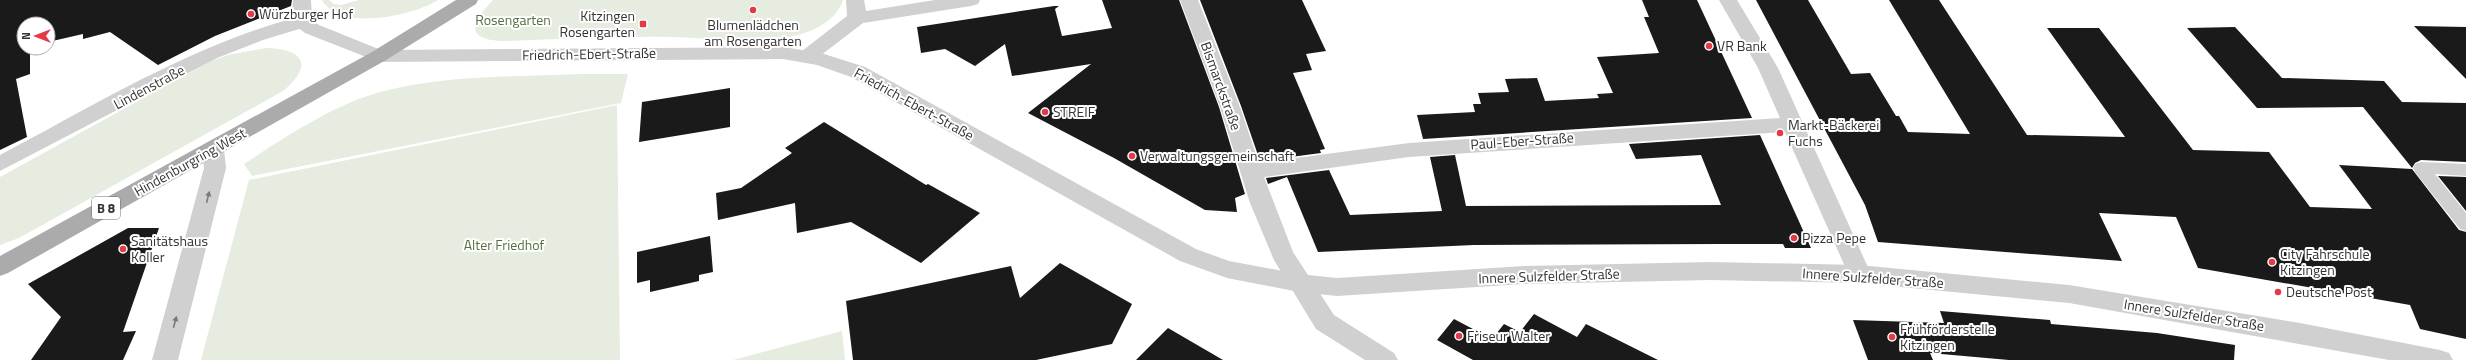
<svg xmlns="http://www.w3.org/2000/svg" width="2466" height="360" font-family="'Titillium Web',sans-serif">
	<rect width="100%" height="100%" fill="#fff"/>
	<path fill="#e6ecdf" d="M322,0H329L334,4L341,5L359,0H438C412,16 340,32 322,0Z
		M493,0H843C836,21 814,31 794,36C759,44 708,38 672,37C616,36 561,39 505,41C465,40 470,24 493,0Z
		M266,48C304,49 314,65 283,91L19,238L0,245V177L211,61L228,55Z
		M580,74H628L621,103L252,176L244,164C287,136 334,104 384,91C448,75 515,77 580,74Z
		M617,105L620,360H201L249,180Z
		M842,331L845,360H733Z"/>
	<path fill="#1a1a1a" d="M0,0H292L291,6L215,36L158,65L110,32L83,39V34L48,42V24H24V48H30V74L16,79L27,137L0,150Z
		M1102,0H1179L1219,107L1245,194L1235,198L1237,212L1205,210L1114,158L1028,113L1091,64L1012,76L1005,44L975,66L945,49L921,53L917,27L1054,6H1059L1055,9L1062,36L1112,28Z
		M1200,0H1302L1326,51L1306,54L1312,70L1293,73L1325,149L1320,150L1321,153L1260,161L1241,106Z
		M1642,0H1697L1752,118L1423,139L1417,115L1475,112L1473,104H1481L1478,93L1509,92L1505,79L1537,78L1545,101L1599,98L1597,94L1613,93L1597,57L1659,53L1644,17H1649Z
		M1756,0H1808L1851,74L1870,73L1896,116H1899L1908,132L1970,134L1889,0H1939L2027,135L2125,137L2047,28H2099L2193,150L2269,152L2310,207L2372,209L2339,165L2412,169L2459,230L2466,232V339L2420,329L2410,305L2198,268L2176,217L2099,213L2122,261L1878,242L1865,205Z
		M2414,26L2466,27V79Z
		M2235,27L2282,78L2384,81L2402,102L2466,103V162L2421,160L2415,163L2412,168L2363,107L2257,108L2187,28Z
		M730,88V127L639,142L642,102Z
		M824,122L926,185L928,184L980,213L921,263L851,222L797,233L795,203L718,220L716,193L741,188L792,153L785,148Z
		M1760,135L1811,248H1785L1783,244H1719L1474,245L1318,252L1287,177L1268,184L1266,178L1329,170L1350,215L1442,211L1430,157L1455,155L1466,206L1721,205L1701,155L1636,159L1629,144Z
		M2438,176L2466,177V211Z
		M128,228H159L123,332L136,331L123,360H31L61,317L28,284Z
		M710,236L713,272L699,275V281L650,292V280L637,283V252Z
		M1060,263L1132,304L1112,344L1036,360H853L846,301L1011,266L1020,298Z
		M1940,311L2050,320L2051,324L2157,333L2235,345L2234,360H2009L1930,353L1933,360H1868L1853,320L1944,323Z
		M1534,314L1577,337L1586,324L1658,360H1473L1437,340L1454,319L1492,339L1504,324L1520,332Z
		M1168,328L1223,360H1136Z"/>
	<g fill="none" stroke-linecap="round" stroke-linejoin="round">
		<path fill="#d0d0d0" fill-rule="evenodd" d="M2421,162L2466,164V176L2435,174L2466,213V231L2460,229L2415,172L2413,168L2415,164Z"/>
		<path fill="#d0d0d0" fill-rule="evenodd" d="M846,0H864L866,11L935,0H980L978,4L971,6L863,23L816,59L809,61L802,59L799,55L802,51L847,16Z
			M1180,0H1198L1240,107L1259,163L1409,143L1780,118L1758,68L1719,0H1737L1778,68L1871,274L1867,280L1859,283L1851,280L1785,132L1409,157L1264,177L1293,252L1334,315L1394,353L1398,360H1365L1316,329L1274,260L1250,203L1220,107Z
			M302,16L309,18L312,22L309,26L263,40L217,58L0,171V155C97,104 195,43 302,16Z
			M213,142L221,144L224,149L226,168L178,360H152L204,168L202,149L205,144Z"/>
		<path fill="#d0d0d0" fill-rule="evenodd" d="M293,0H311L312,20L319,25L381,50L783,47L821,53L865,67L1196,249L1229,261L1299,274L1337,278L1524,266L1711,262L1859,265L2069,285L2300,323L2440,350L2449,353L2453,360H2389L2069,303L1859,283L1711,280L1524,284L1337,296L1299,292L1227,278L1180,261L851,77L817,65L783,59L379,62L305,33C289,22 292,18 293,0Z"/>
		<path fill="#ababab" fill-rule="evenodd" d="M456,0H478L476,4L386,60L8,273L0,276V256L372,52Z"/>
	</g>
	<defs><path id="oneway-solid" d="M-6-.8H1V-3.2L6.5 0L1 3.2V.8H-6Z"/></defs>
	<g fill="#7a7a7a">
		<use href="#oneway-solid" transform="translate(208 197) rotate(-76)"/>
		<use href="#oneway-solid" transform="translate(175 322) rotate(-75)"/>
	</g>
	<g fill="#e63946" stroke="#fff" stroke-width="1.5">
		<circle cx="753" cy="10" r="4"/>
		<circle cx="251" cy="14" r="4"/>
		<rect x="639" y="20" width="8" height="8" rx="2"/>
		<circle cx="1709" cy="46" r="4"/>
		<circle cx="1045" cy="112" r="4"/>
		<circle cx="1780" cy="133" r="4"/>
		<circle cx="1132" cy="156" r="4"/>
		<circle cx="1794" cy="238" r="4"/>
		<circle cx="123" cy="249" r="4"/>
		<circle cx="2272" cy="262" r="4"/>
		<circle cx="2278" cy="292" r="4"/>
		<circle cx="1459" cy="336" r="4"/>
		<circle cx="1892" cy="337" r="4"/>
	</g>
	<g text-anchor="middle" stroke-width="4" stroke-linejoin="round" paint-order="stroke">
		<rect fill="#fff" stroke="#707070" stroke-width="1" x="92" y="197" width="28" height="22" rx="3"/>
		<g font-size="13" font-weight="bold" fill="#333">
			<text x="106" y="213">B 8</text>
		</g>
		<g font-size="14" fill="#333" stroke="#fff" text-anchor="start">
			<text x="259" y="19">Würzburger Hof</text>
			<text x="635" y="21" text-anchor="end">Kitzingen<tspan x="635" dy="16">Rosengarten</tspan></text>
			<text x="753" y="30" text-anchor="middle">Blumenlädchen<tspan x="753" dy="16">am Rosengarten</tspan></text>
			<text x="1717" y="51">VR Bank</text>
			<text x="1053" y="117">STREIF</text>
			<text x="1788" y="130">Markt-Bäckerei<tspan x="1788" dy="16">Fuchs</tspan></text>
			<text x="1140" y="161">Verwaltungsgemeinschaft</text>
			<text x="1802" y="243">Pizza Pepe</text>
			<text x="131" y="246">Sanitätshaus<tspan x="131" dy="16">Koller</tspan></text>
			<text x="2280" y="259">City Fahrschule<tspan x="2280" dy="16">Kitzingen</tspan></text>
			<text x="2286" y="297">Deutsche Post</text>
			<text x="1900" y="334">Frühförderstelle<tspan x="1900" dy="16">Kitzingen</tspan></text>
			<text x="1467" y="341">Friseur Walter</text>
		</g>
		<g font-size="14" fill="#56703f" stroke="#fff">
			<text x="513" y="25">Rosengarten</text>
			<text x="504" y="250">Alter Friedhof</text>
		</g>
		<g font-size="14" fill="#333" stroke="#fff">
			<text transform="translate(589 54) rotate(-1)" y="5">Friedrich-Ebert-Straße</text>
			<text transform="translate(1221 86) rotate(70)" y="5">Bismarckstraße</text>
			<text transform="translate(149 87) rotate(-28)" y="5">Lindenstraße</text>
			<text transform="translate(914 104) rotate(29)" y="5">Friedrich-Ebert-Straße</text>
			<text transform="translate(1522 141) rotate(-4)" y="5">Paul-Eber-Straße</text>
			<text transform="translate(190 162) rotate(-29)" y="5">Hindenburgring West</text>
			<text transform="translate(1549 276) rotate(-2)" y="5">Innere Sulzfelder Straße</text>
			<text transform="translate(1873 278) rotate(4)" y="5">Innere Sulzfelder Straße</text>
			<text transform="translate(2194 315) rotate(9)" y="5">Innere Sulzfelder Straße</text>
		</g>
	</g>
	<g transform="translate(36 36) rotate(270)"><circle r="19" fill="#ffffff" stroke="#adadad"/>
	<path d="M0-3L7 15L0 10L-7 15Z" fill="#e63946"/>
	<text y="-6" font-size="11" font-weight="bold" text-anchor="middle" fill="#333333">N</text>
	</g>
</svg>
